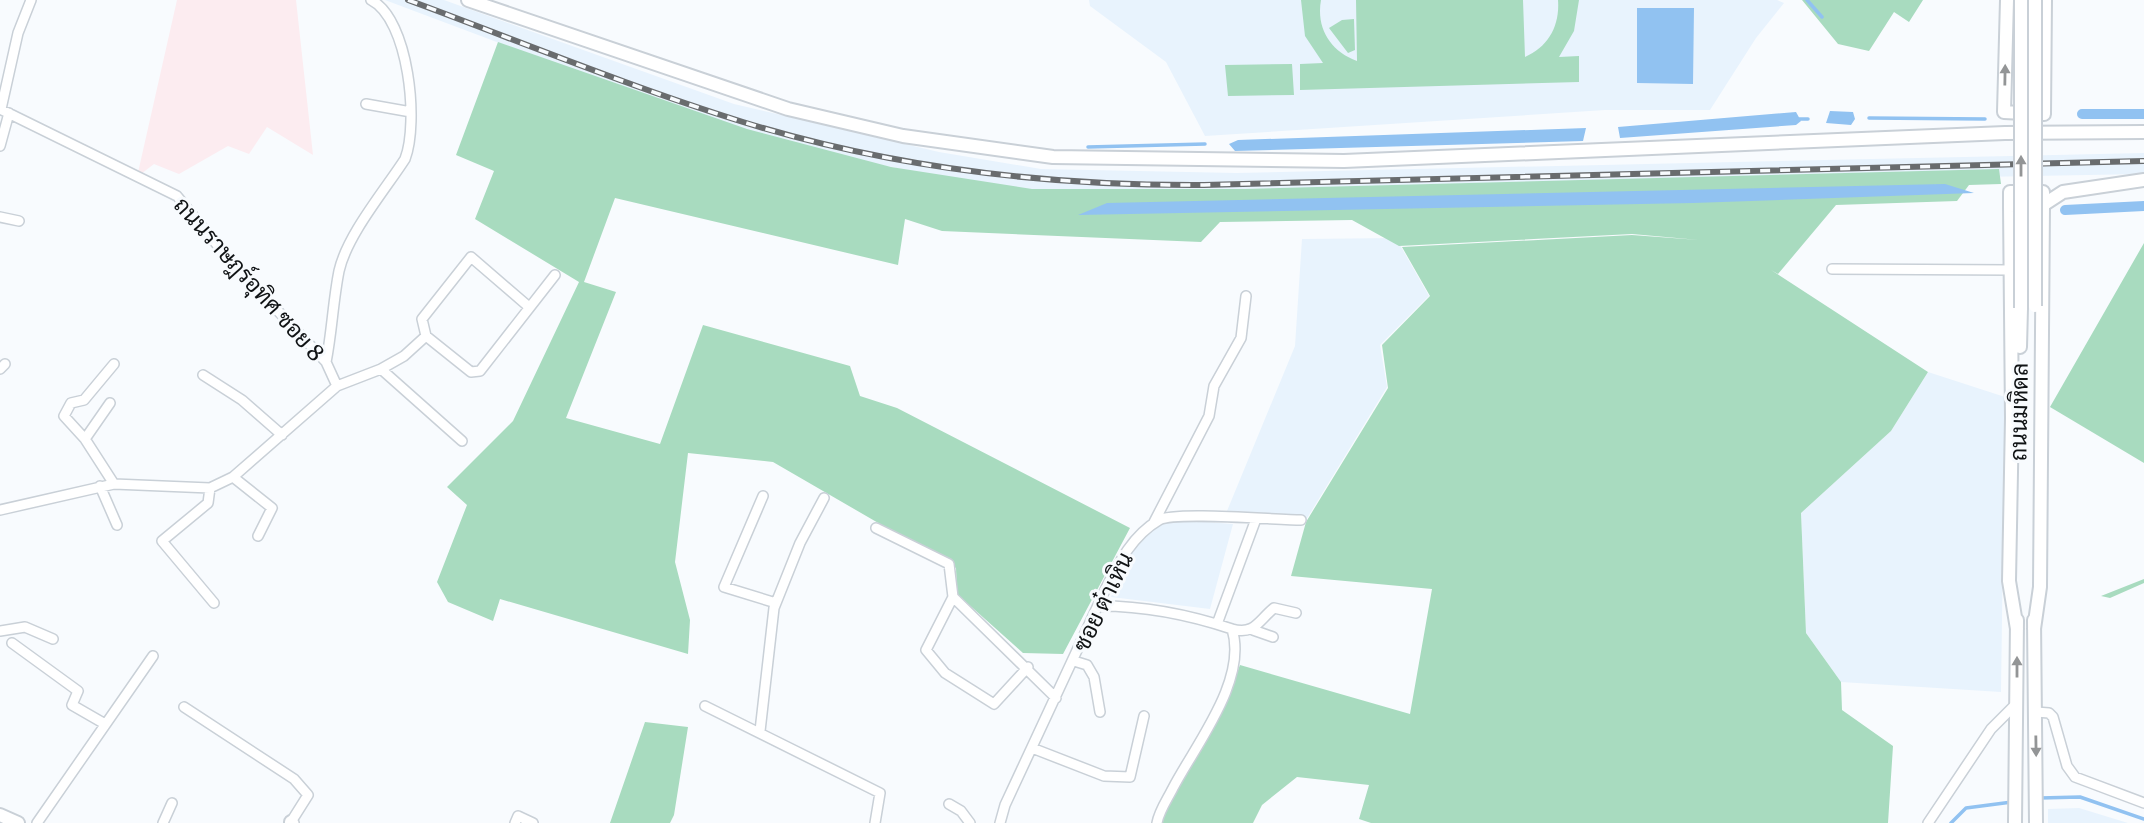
<svg xmlns="http://www.w3.org/2000/svg" width="2144" height="823" font-family="Literata,Sarabun,serif">
	<rect width="100%" height="100%" fill="#f8fbfe"/>
	<path fill="#e8f3fd" d="M385,0H444L734,104L939,152L1041,169L1236,173L2144,153V174L1055,194L995,187L798,149L640,96Z
		M1089,0H1777L1784,3L1756,38L1710,110H1605L1205,136L1166,62L1090,6Z
		M1396,238L1429,296L1380,345L1387,387L1306,520L1227,511L1295,346L1302,239Z
		M1928,372L2005,397L2001,692L1841,682L1806,633L1801,513L1891,431Z
		M1165,519L1233,524L1210,609L1111,597L1130,552Z
		M2079,808L2128,823H2048V809Z"/>
	<path fill="#fcecf0" d="M177,0H296L313,155L267,127L249,154L228,146L179,174L154,164L137,177Z"/>
	<path fill="#a8dbbf" d="M1301,0H1321C1316,28 1330,51 1357,61L1356,0H1523L1525,57C1548,47 1560,26 1558,0H1579L1574,31L1559,57L1579,56V82L1300,90V64L1323,63L1305,36Z
		M1802,0H1923L1909,22L1894,12L1869,51L1838,44Z
		M1354,19L1355,50L1348,53L1329,28L1342,20Z
		M498,42L747,129L891,167L1032,189H1245L1999,169L2001,184L1969,185L1957,201L1836,205L1778,274L1771,270L1928,372L1891,431L1801,513L1806,633L1841,682L1842,710L1893,746L1888,823H1371L1359,819L1369,785L1297,777L1262,805L1253,823H1161L1162,816L1229,694L1240,665L1410,714L1432,589L1291,576L1306,522L1388,388L1382,345L1430,296L1402,247L1632,235L1699,240L1632,234L1399,246L1352,220L1220,222L1201,242L942,231L905,219L898,265L615,198L584,282L616,292L566,418L660,444L703,325L850,366L860,396L897,408L1130,528L1063,654L1023,653L957,594L956,568L773,462L688,453L675,562L690,620L688,654L500,599L493,621L448,602L437,582L467,505L447,487L513,421L579,282L475,219L494,171L456,155Z
		M1292,64L1294,95L1228,96L1225,65Z
		M2144,243V463L2050,407Z
		M2144,579V583L2110,598L2101,596Z
		M645,722L688,727L674,815L670,823H610Z"/>
	<path fill="#91c2f1" d="M1637,8H1694L1693,84L1637,83Z
		M1830,111L1853,112L1855,119L1851,125L1826,123Z
		M1796,112L1801,121L1796,125L1620,138L1618,127Z
		M1586,128L1583,141L1235,151L1229,144L1238,140Z
		M1945,184L1974,193L1693,203L1078,215L1107,203Z"/>
	<g fill="none" stroke-linecap="round" stroke-linejoin="round">
		<path stroke="#91c2f1" stroke-width="3.5" d="M1807,0L1822,17
			M1869,118L1985,119
			M1798,119H1808
			M1088,147L1205,144
			M2040,798L2080,797L2144,819
			M1951,823L1966,808L2012,802"/>
		<path stroke="#91c2f1" stroke-width="10" d="M2082,114H2144
			M2065,210L2144,206"/>
		<defs>
			<path id="minor" d="M366,104L411,112
				M0,109L177,196L228,258L326,362L337,386
				M1,109L18,33L31,0
				M0,146L9,113
				M0,217L19,221
				M1832,269L2011,270
				M529,307L471,257L422,319L426,336L471,372L480,371L555,275
				M326,362C332,332 333,301 339,271C347,235 385,190 405,159C419,123 409,19 371,0
				M0,369L5,364
				M381,369L462,441
				M203,375L242,400L282,435
				M85,439L110,403
				M233,477L272,508L258,536
				M114,484L85,439L64,416L71,403L84,400L114,364
				M100,486L117,525
				M210,488L208,503L162,541L214,603
				M763,496L724,587L776,603
				M0,510L114,484L210,488L233,477L337,386L381,369L404,356L426,336
				M1153,524L1209,416L1214,386L1241,338L1246,296
				M876,528L949,564L953,597L1056,698
				M953,597L926,650L945,673L994,704L1028,667
				M1100,606C1144,606 1190,615 1232,629C1248,680 1196,744 1173,788C1167,800 1159,811 1157,823
				M1217,624L1256,519
				M1232,629C1255,635 1258,621 1274,608L1296,613
				M1253,630L1273,637
				M0,631L25,627L53,639
				M12,643L78,691L72,705L105,724
				M1074,661L1087,665L1094,677L1100,712
				M705,706L880,793L875,823
				M184,707L294,779L308,795L291,822L294,823
				M2036,712L2049,713L2053,717L2067,766L2075,777L2144,803
				M760,731L774,608L800,543L824,498
				M1032,748L1104,776L1130,777L1144,716
				M949,804L961,811L970,823
				M37,823L153,656
				M163,823L172,803
				M515,823L518,816L533,823
				M1000,823L1005,805L1106,588C1119,562 1133,535 1159,520C1175,511 1276,520 1301,520
				M1928,823L1991,729L2016,704"/>
			<path id="tertiary" d="M2043,205L2063,192L2144,180
				M0,815L18,823
				M291,823V822"/>
			<path id="secondary" d="M468,0L788,109L903,136L1053,157L1344,161L2005,133L2144,132
				M2007,0L2004,112L2044,114L2045,0
				M2010,206V192H2043V205
				M2020,347L2021,308
				M2034,620L2036,823
				M2017,629L2009,581L2012,418L2010,206L2043,205L2040,587L2034,629
				M2015,823L2017,620"/>
		</defs>
		<use href="#minor" stroke="#c9d0d7" stroke-width="12"/>
		<use href="#tertiary" stroke="#c9d0d7" stroke-width="16"/>
		<use href="#secondary" stroke="#c9d0d7" stroke-width="16"/>
		<use href="#minor" stroke="#fff" stroke-width="9"/>
		<use href="#tertiary" stroke="#fff" stroke-width="12"/>
		<use href="#secondary" stroke="#fff" stroke-width="12"/>
		<defs>
			<path id="rail" d="M408,0C519,41 630,87 743,122C892,168 1048,186 1204,185L2144,161"/>
		</defs>
		<use href="#rail" stroke="#696c6e" stroke-width="6"/>
		<use href="#rail" stroke="#f8fbfe" stroke-width="3.5" stroke-dasharray="10" stroke-linecap="butt"/>
		<defs>
			<path id="secondary-bridge" d="M2035,0V306
				M2021,308V0"/>
		</defs>
		<use href="#secondary-bridge" stroke="#c9d0d7" stroke-width="16" stroke-linecap="butt"/>
		<use href="#secondary-bridge" stroke="#fff" stroke-width="12"/>
	</g>
	<defs><path id="oneway-solid" d="M-6-.8H1V-3.2L6.5 0L1 3.2V.8H-6Z" transform="scale(1.75)"/></defs>
	<g fill="#939596">
		<use href="#oneway-solid" transform="translate(2005 75) rotate(-89)"/>
		<use href="#oneway-solid" transform="translate(2021 166) rotate(-90)"/>
		<use href="#oneway-solid" transform="translate(2017 667) rotate(-90)"/>
		<use href="#oneway-solid" transform="translate(2036 746) rotate(89)"/>
	</g>
	<g text-anchor="middle" stroke-width="6" stroke-linejoin="round" paint-order="stroke">
		<g font-size="23" fill="#101315" stroke="#f8fbfe">
			<text transform="translate(249 279) rotate(48)" y="8">ถนนราษฎร์อุทิศ ซอย 8</text>
			<text transform="translate(2019 412) rotate(-89)" y="8">ถนนมหิดล</text>
			<text transform="translate(1103 602) rotate(-64)" y="8">ซอย ต๋าเหิน</text>
		</g>
	</g>
</svg>
